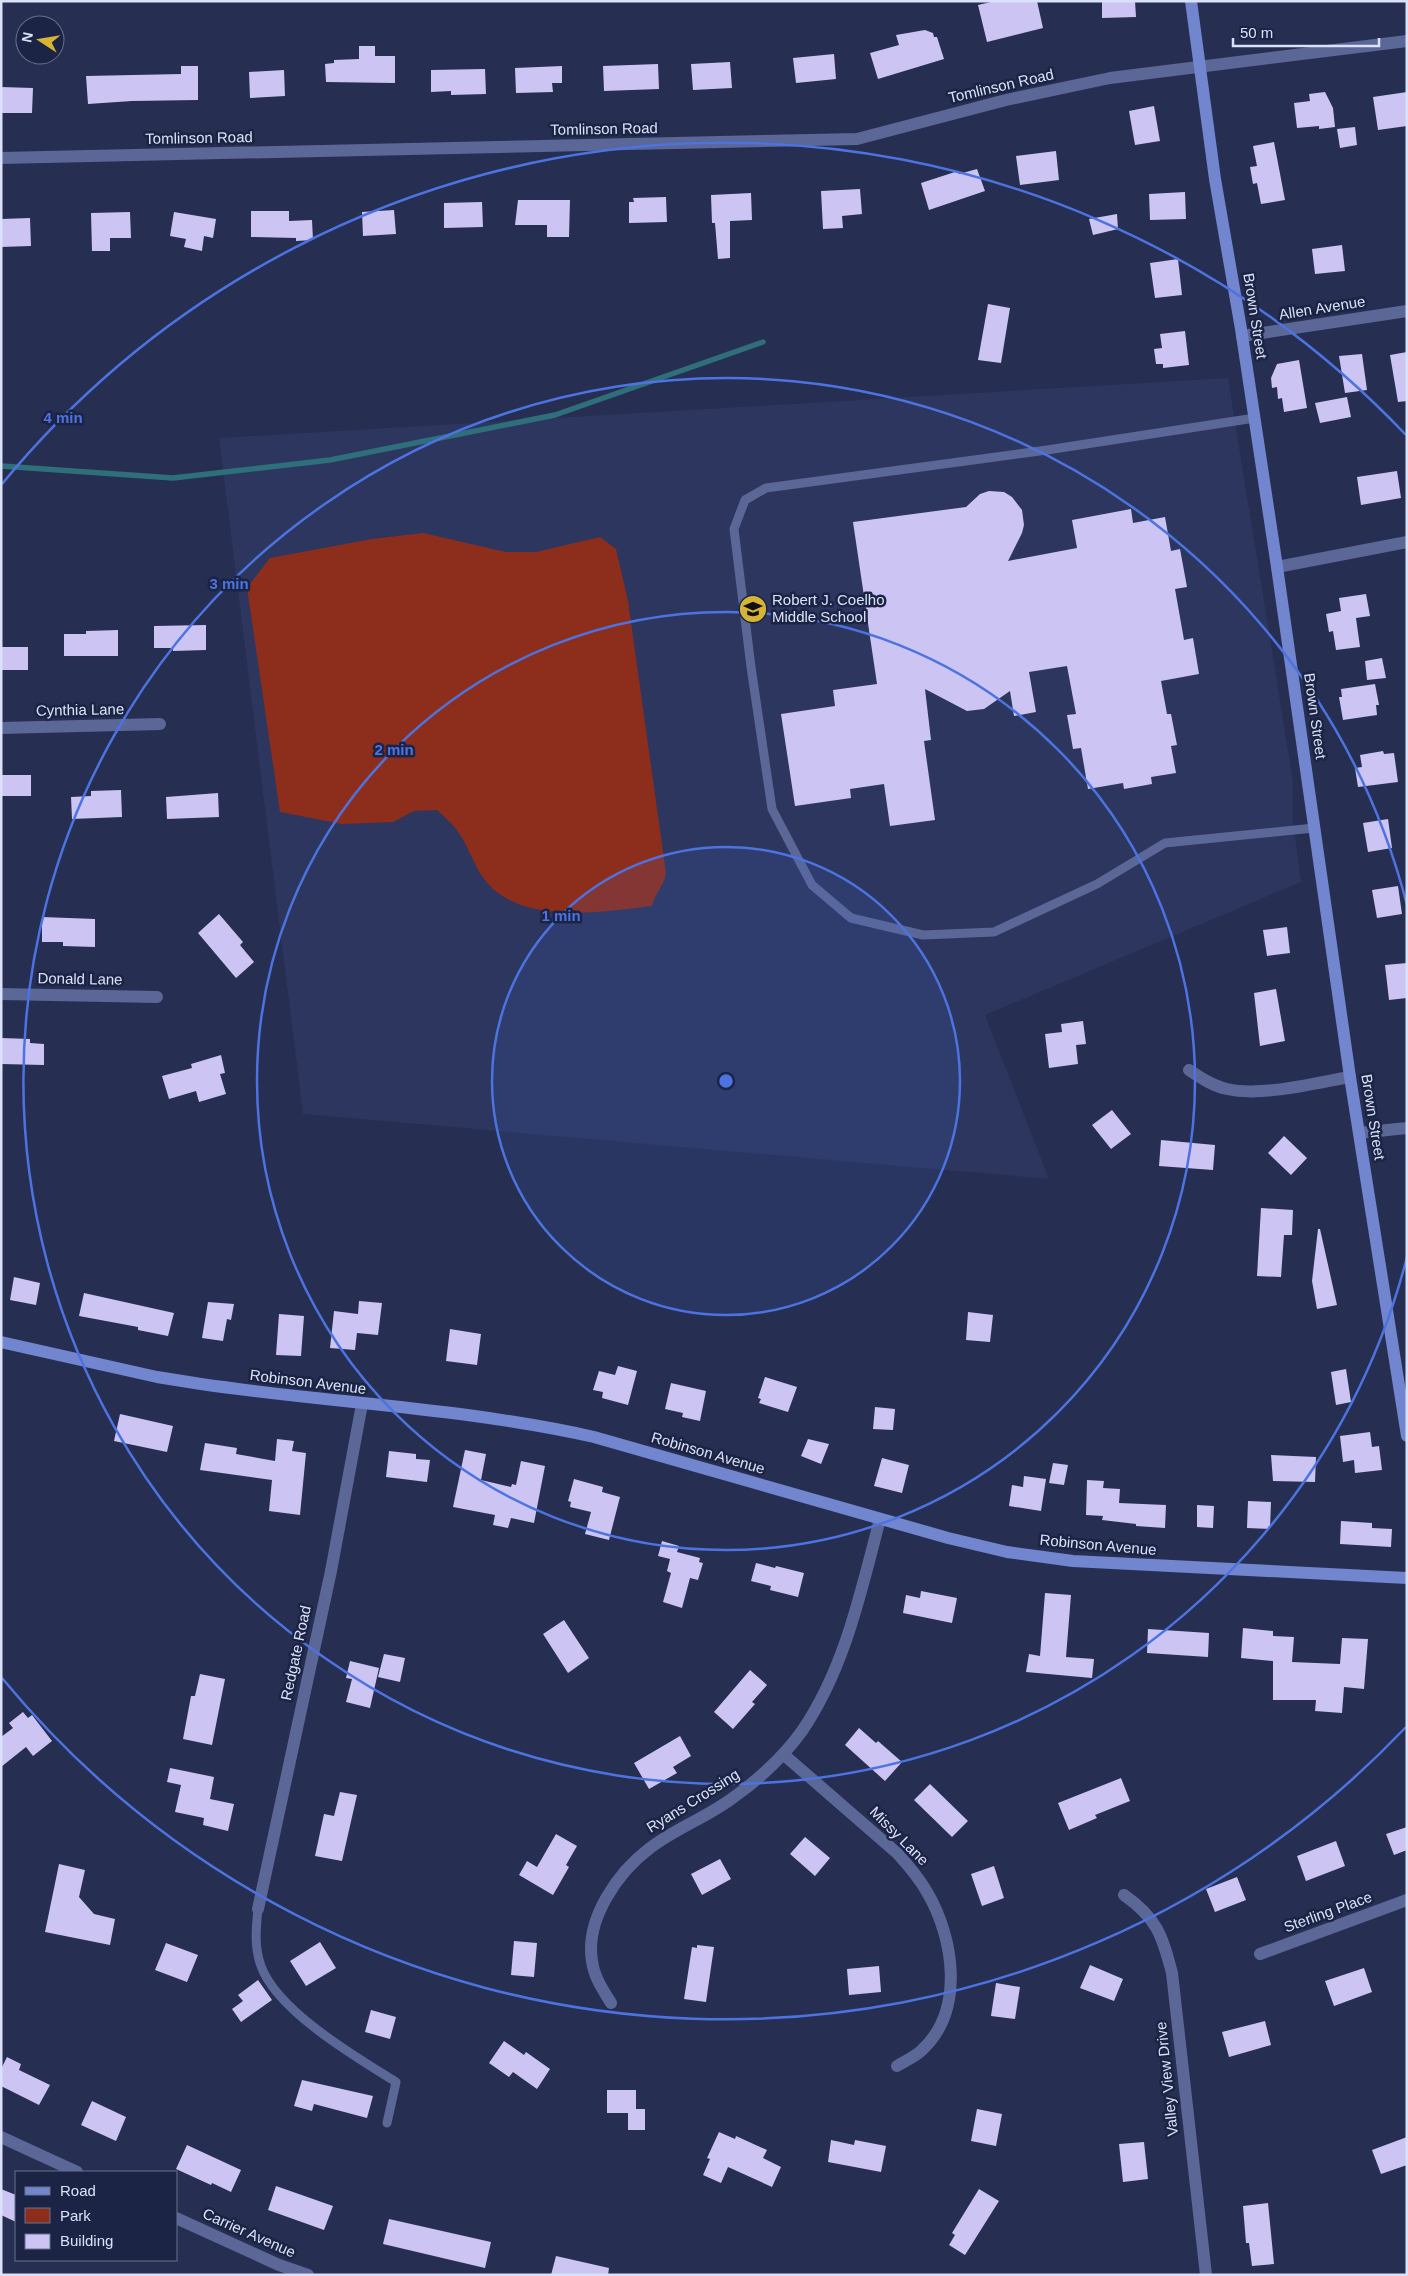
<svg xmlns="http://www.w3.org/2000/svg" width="1408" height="2276" font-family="Arial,sans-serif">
	<rect width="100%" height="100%" fill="#262e51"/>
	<path fill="#2c365f" d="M1228,378L1293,781V821L1301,882L985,1015L1049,1179L303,1114L219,438Z"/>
	<path fill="#8d2e1d" d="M423,533L506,552H536L600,537L616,549L628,601L666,873C664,886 655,893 652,906C601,912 520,926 484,879C473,864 468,844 456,829C451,822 443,816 437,810L414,811L393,822L342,824L280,812L247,588L270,558L372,539Z"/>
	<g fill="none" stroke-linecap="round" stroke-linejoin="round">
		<path stroke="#2f6f7b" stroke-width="5.5" d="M1,466L173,478L330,460L555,415L763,342"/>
	</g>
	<path fill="#ccc5f3" d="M995,1H1037L1043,28L987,42L978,5Z
		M1102,1H1135L1136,17L1102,18Z
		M925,30L933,33L934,37H937L944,59L878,79L870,53L899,45L896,35Z
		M359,46H375V56H395V83L326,82L325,64L334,63V60L359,59Z
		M834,54L836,79L796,83L793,58Z
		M730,62L732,88L693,90L691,64Z
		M658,64L659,89L604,91L603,66Z
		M181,66H198V100L132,101L88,104L86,76L181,74Z
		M562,66V83H552L553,92L516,93L515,68Z
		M485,69L486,94L451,95V91L431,92V70Z
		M284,70L285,96L250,98L249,72Z
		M1,87L33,88L32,113H1Z
		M1325,92L1333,108L1335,127L1319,129V126L1297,128L1294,103L1310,101L1309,94Z
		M1407,92V126L1378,130L1373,97Z
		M1154,106L1160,141L1135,145L1129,111Z
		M1355,127L1357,145L1340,148L1337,129Z
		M1274,142L1285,200L1261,204L1257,183L1253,184L1250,167L1257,166L1253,146Z
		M1056,151L1059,180L1020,185L1016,156Z
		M977,169L985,191L929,210L921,183L958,171L959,174Z
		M860,189L862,214L842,216L843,228L823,229L821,191Z
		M1185,192L1186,219L1150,220L1149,194Z
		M751,193L752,220L730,221V258L718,259L715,223H712L711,195Z
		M666,197L667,222L629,223V202H634L633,198Z
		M518,200H570L569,237H547V225H515Z
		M482,202L483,227L444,228V203Z
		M394,210L396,234L363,236L362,212Z
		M251,211H289V221L312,220L313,240L296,241V238L251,237Z
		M130,212L131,238H110V251H92L91,213Z
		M174,212L216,219L213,238L204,236L202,251L184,247L186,239L170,236Z
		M1117,214L1118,229L1093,235L1089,219Z
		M30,218L31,246L1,247V219Z
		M1342,245L1345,271L1315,274L1312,249Z
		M1178,259L1182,295L1155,298L1150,263Z
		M988,304L1010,308L1001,363L978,360Z
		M1185,331L1189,365L1163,368V364H1156L1154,349L1162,348L1160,334Z
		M1407,352V401L1398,402L1390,355Z
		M1362,354L1367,390L1345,393L1339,356Z
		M1299,360L1307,408L1284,412L1282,398L1278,399L1277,387L1272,388L1271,378L1277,364Z
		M1347,397L1351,417L1320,423L1315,403Z
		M1397,471L1401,498L1361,505L1357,477Z
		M989,491L1004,492L1012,497L1022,510L1024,525L1022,533L1008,561L1077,548L1072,520L1131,509L1133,523L1165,517L1171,551L1180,549L1187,587L1175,589L1184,640L1193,638L1199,674L1161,681L1167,714H1171L1177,745L1171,746L1176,773L1151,777L1152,784L1124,789L1123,783L1088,789L1081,748L1073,749L1067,715L1076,714L1067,666L1029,672L1036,712L1014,716L1010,691L984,709L967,711L925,689L931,740L924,741L935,820L890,826L884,784L850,789L851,798L795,806L781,714L835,706L833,690L877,684L853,522L966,507L980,494Z
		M1366,594L1370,616L1356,618L1360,647L1336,650L1333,631L1329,632L1326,614L1341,611L1339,598Z
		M206,625V650L173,651V648H154V626Z
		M118,630V656H64V634H86V631Z
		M1,647H28V670H1Z
		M1382,658L1386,678L1367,680L1365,661Z
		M1375,684L1379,705H1376L1377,715L1343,720L1339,697H1342L1341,689Z
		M1383,751L1384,754L1394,753L1398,782L1358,787L1355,768L1362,767L1360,755Z
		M1,775H31V796H1Z
		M121,790L122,817L72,819L71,797L91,796V791Z
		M218,793L219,817L167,819L166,797Z
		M1388,819L1392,848L1368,852L1363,823Z
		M1398,886L1402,914L1377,918L1372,890Z
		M219,914L243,942L240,945L254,962L236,978L198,933Z
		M42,917L95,919V947L63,946V942H42Z
		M1287,927L1290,953L1267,956L1263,930Z
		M1407,963V998L1389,1000L1385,965Z
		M1276,989L1285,1041L1260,1046L1254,993Z
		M1083,1021L1086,1044L1076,1045L1078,1064L1049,1068L1045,1034L1062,1032L1061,1024Z
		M1,1038L30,1039V1043L44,1044V1065L1,1064Z
		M221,1055L225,1073L220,1074L226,1094L199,1102L196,1091L169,1099L162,1076L192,1068L191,1064Z
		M1112,1110L1131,1134L1111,1149L1092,1125Z
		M1284,1136L1307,1158L1291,1175L1268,1153Z
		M1161,1140L1215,1145L1213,1170L1159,1166Z
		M1261,1208L1293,1210L1292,1235H1284L1281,1277L1257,1276Z
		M1318,1229H1320L1337,1305L1317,1309L1312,1281Z
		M14,1277L40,1283L36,1305L10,1300Z
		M84,1293L174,1313L168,1336L138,1330V1327L79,1316Z
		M359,1301L382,1303L378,1335L357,1333L355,1350L330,1348L334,1311L358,1314Z
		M208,1302L234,1304L231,1320L227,1319L223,1341L202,1338Z
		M968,1312L993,1315L990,1342L966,1340Z
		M279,1314L304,1316L301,1356L276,1355Z
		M450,1329L481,1334L477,1365L446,1361Z
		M618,1366L637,1371L628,1405L602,1398L603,1392L593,1390L599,1371L615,1375Z
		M1346,1369L1351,1402L1336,1405L1331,1372Z
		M765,1377L797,1387L788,1412L759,1403L761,1399L758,1398Z
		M671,1383L706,1391L700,1421L682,1417L683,1413L665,1409Z
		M875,1407L895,1409L893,1430L873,1429Z
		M120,1414L173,1426L167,1452L114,1441Z
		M1370,1432L1372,1447L1379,1446L1382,1470L1355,1473L1354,1460L1343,1462L1340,1436Z
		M277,1439L294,1441L292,1451L306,1453L300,1515L269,1511L272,1480L200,1470L205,1443L237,1448L236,1454L275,1461Z
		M808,1439L829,1444L821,1464L801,1456Z
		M465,1450L486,1454L481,1480L511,1487L512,1484L516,1485L521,1461L545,1466L534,1523L511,1518L508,1528L493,1525L495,1515L453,1507Z
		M389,1451L416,1454V1459L430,1460L427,1482L386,1477Z
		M1271,1455L1316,1457L1315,1482L1273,1481Z
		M882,1458L909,1465L902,1493L874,1486Z
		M1053,1463L1068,1465L1064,1485L1049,1483Z
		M1024,1476L1046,1479L1041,1511L1009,1506L1012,1485L1023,1487Z
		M574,1479L603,1487L602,1492L620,1497L609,1540L585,1534L591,1512L570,1507L571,1502L568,1501Z
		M1087,1480L1104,1481L1103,1488L1120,1489L1119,1503L1166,1505L1165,1528L1136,1526V1524L1102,1520L1103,1516L1086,1515Z
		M1248,1501L1271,1502L1270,1529L1247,1528Z
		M1197,1505L1214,1506L1213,1528L1197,1527Z
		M1341,1521L1372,1523V1528L1392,1529L1391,1547L1340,1544Z
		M662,1541L679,1546L677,1552L700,1558L699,1562L703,1563L698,1580L690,1578L682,1608L663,1602L671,1573L667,1571L670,1559L658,1556Z
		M756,1563L775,1568L776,1566L804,1573L798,1597L770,1590L771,1586L751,1581Z
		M921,1591L957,1598L952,1623L903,1613L906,1595L920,1598Z
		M1045,1593L1071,1595L1066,1657L1094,1659L1092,1678L1026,1672L1029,1654L1040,1656Z
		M564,1620L589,1658L568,1673L543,1634Z
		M1243,1628L1273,1631V1636L1294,1637L1292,1662L1340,1664L1342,1638L1368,1639L1364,1689L1344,1687L1342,1713L1315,1711L1316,1700H1273V1661L1241,1658Z
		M1148,1629L1209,1633L1208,1657L1147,1653Z
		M384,1654L405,1658L400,1682L378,1677Z
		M350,1661L379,1668L370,1708L346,1702L352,1679L346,1678Z
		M750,1670L767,1685L752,1702L755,1704L733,1729L714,1712Z
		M200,1674L225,1679L212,1745L183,1739L191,1696H195Z
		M23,1712L28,1718L32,1715L52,1741L33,1756L26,1747L1,1767V1737L13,1728L9,1723Z
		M859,1728L876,1743L878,1741L902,1762L885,1781L845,1745Z
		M680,1736L691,1756L673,1767L677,1773L649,1789L634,1763Z
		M170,1768L214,1777L210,1799L234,1804L228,1831L203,1825L204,1818L175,1812L181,1785L167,1782Z
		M1121,1778L1130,1801L1095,1815L1097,1818L1069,1830L1058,1803Z
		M930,1784L968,1821L952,1837L914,1800Z
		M340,1792L357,1795L342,1861L315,1856L324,1814L334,1816Z
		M1407,1827V1850L1394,1855L1386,1834Z
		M556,1834L577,1846L566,1865L569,1867L553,1895L519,1875L527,1861L537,1867Z
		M805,1837L830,1858L815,1876L790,1854Z
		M1336,1841L1345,1866L1306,1881L1297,1856Z
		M720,1859L731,1879L702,1895L691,1874Z
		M59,1864L85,1870L79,1897L94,1914L115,1919L110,1945L45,1932Z
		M994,1866L1004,1898L982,1906L971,1874Z
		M1237,1877L1246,1900L1215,1912L1206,1889Z
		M514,1941L537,1943L534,1977L511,1975Z
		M320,1942L336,1968L306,1986L290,1961Z
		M166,1943L198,1955L187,1982L155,1970Z
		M697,1945L714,1947L706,2002L684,1999L692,1947L697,1948Z
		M1090,1965L1123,1979L1114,2001L1080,1988Z
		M879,1966L881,1992L849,1995L847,1969Z
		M1364,1968L1372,1992L1334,2006L1325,1981Z
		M258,1980L272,2000L241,2022L232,2009L243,2001L238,1995Z
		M996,1983L1020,1987L1015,2019L991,2016Z
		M371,2010L396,2017L390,2039L365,2032Z
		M1265,2021L1271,2045L1229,2057L1222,2032Z
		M504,2041L524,2055L526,2052L550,2069L537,2089L513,2072L509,2077L489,2063Z
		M7,2057L21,2064L19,2070L50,2085L39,2105L1,2086V2069Z
		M302,2080L373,2096L367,2118L314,2104L312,2111L294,2106Z
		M607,2090H636V2109H645V2130H628V2113H607Z
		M92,2101L126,2117L116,2141L81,2125Z
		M977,2109L1002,2114L996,2146L971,2141Z
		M719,2132L735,2139L736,2136L767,2150L763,2158L781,2167L772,2187L728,2167L721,2183L703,2175L710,2159L707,2158Z
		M1407,2137V2165L1381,2174L1372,2150Z
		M831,2140L854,2145L855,2140L886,2146L881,2172L828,2162Z
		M1144,2142L1148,2179L1123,2182L1119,2144Z
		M187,2145L241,2170L231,2192L212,2183L211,2185L176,2169Z
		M276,2186L333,2206L324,2230L268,2210Z
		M1,2189L16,2195V2222L1,2215Z
		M979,2189L999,2201L965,2255L949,2245L955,2235L952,2233Z
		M1268,2203L1274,2264L1252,2266L1249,2243H1246L1243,2206Z
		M389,2219L491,2242L485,2268L383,2244Z
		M556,2256L609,2268L608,2275H551Z"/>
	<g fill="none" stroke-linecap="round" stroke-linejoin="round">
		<path stroke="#5b6796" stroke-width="9" d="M1255,418L1047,450L766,488L745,500L734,529L751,667L772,809L812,885L851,918L923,935L994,932L1097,884L1165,843L1314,828
			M258,1909C256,1928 254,1947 261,1966C277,2011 356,2057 396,2082L387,2123"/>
		<path stroke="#5b6796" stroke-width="12" d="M1,158L857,139L1006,100L1110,78L1407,41
			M1242,336L1407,311
			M1277,567L1407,542
			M1,728L160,724
			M1,994L157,997
			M1189,1070C1201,1078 1213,1086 1227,1089C1261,1097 1315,1083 1350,1077
			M1359,1133L1407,1128
			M783,1754L897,1853C908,1865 919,1878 927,1892C954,1938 965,2010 922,2050C915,2057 905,2061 897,2066
			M1124,1895C1157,1918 1162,1935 1172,1973L1206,2275
			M258,1909L331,1571L362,1404
			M1260,1954L1407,1900
			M611,2003C603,1990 594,1977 592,1961C585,1919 618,1872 650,1848C676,1828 708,1817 734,1797C759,1779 784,1756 802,1731C845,1668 861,1591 880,1519
			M1,2137L77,2172
			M176,2218L279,2265L308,2275"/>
		<path stroke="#7285cf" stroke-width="12" d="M1191,1L1215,179L1241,329L1277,567L1350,1077L1407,1436
			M1,1342L157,1377L201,1384C331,1403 465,1408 594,1437L948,1538L1007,1552L1073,1561L1407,1578"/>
	</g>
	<circle cx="726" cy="1081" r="234" fill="#4c73e0" fill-opacity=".12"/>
	<g fill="none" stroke="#4c73e0" stroke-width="2.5">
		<circle cx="726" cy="1081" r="234"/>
		<circle cx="726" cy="1081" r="469"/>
		<path d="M1407 1257A703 703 0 1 1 1407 905"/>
		<path d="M1406 1727A938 938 0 0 1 2 1678M2 484A938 938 0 0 1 1406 435"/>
	</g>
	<defs>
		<symbol id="school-disc" viewBox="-11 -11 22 22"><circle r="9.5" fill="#d8b434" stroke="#1c2445"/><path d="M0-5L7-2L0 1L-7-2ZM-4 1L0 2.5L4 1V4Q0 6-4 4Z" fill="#111"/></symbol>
	</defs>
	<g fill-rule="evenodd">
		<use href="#school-disc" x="737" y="593" width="32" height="32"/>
	</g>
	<g text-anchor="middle" stroke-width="5" stroke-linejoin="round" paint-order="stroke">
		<g font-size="15" fill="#dae1f8" stroke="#1c2445">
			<text transform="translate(1001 86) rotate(-13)" y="5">Tomlinson Road</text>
			<text transform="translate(604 129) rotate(-1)" y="5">Tomlinson Road</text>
			<text transform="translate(199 138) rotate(-1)" y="5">Tomlinson Road</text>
			<text transform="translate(1322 308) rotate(-9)" y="5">Allen Avenue</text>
			<text transform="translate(1255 316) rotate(81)" y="5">Brown Street</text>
			<text transform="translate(80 710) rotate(-1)" y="5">Cynthia Lane</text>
			<text transform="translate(1315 716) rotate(82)" y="5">Brown Street</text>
			<text transform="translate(80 979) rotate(1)" y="5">Donald Lane</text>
			<text transform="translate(1373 1117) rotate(81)" y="5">Brown Street</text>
			<text transform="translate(308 1382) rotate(7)" y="5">Robinson Avenue</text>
			<text transform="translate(708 1453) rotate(16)" y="5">Robinson Avenue</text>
			<text transform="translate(1098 1545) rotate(5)" y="5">Robinson Avenue</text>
			<text transform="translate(296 1653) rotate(-78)" y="5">Redgate Road</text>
			<text transform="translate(693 1801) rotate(-32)" y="5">Ryans Crossing</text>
			<text transform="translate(899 1836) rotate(45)" y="5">Missy Lane</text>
			<text transform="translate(1328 1912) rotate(-20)" y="5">Sterling Place</text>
			<text transform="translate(1167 2079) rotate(-96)" y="5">Valley View Drive</text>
			<text transform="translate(249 2233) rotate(24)" y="5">Carrier Avenue</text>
		</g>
		<g font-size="15" fill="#dae1f8" stroke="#1c2445" text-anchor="start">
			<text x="772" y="605">Robert J. Coelho<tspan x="772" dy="17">Middle School</tspan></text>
		</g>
	</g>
	<circle cx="726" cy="1081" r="8" fill="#4c73e0" stroke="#1c2445" stroke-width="2.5"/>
	<g font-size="15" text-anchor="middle" font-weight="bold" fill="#4c73e0" stroke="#1c2445" stroke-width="5" stroke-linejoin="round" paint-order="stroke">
		<text x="63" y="423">4 min</text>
		<text x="229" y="589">3 min</text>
		<text x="394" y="755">2 min</text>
		<text x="561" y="921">1 min</text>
	</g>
	<rect width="1408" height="2276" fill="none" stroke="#dae1f8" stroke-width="5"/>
	<rect x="15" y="2171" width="162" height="90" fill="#1c2445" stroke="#68708d"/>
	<rect x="25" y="2187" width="25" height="8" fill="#7285cf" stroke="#68708d"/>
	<text x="60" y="2196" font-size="15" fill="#dae1f8">Road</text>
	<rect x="25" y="2208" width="25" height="15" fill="#8d2e1d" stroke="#68708d"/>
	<text x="60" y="2221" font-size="15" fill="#dae1f8">Park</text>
	<rect x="25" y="2234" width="25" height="15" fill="#ccc5f3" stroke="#68708d"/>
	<text x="60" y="2246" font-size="15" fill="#dae1f8">Building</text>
	<g transform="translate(40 40) rotate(282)"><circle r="24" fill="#1c2445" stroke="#68708d"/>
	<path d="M0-4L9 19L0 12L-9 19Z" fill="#d8b434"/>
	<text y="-8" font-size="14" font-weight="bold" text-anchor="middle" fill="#dae1f8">N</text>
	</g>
	<path d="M1233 38v8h146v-8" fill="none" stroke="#dae1f8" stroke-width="2.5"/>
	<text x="1240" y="38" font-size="15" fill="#dae1f8" stroke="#1c2445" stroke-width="4" paint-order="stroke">50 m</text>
</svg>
